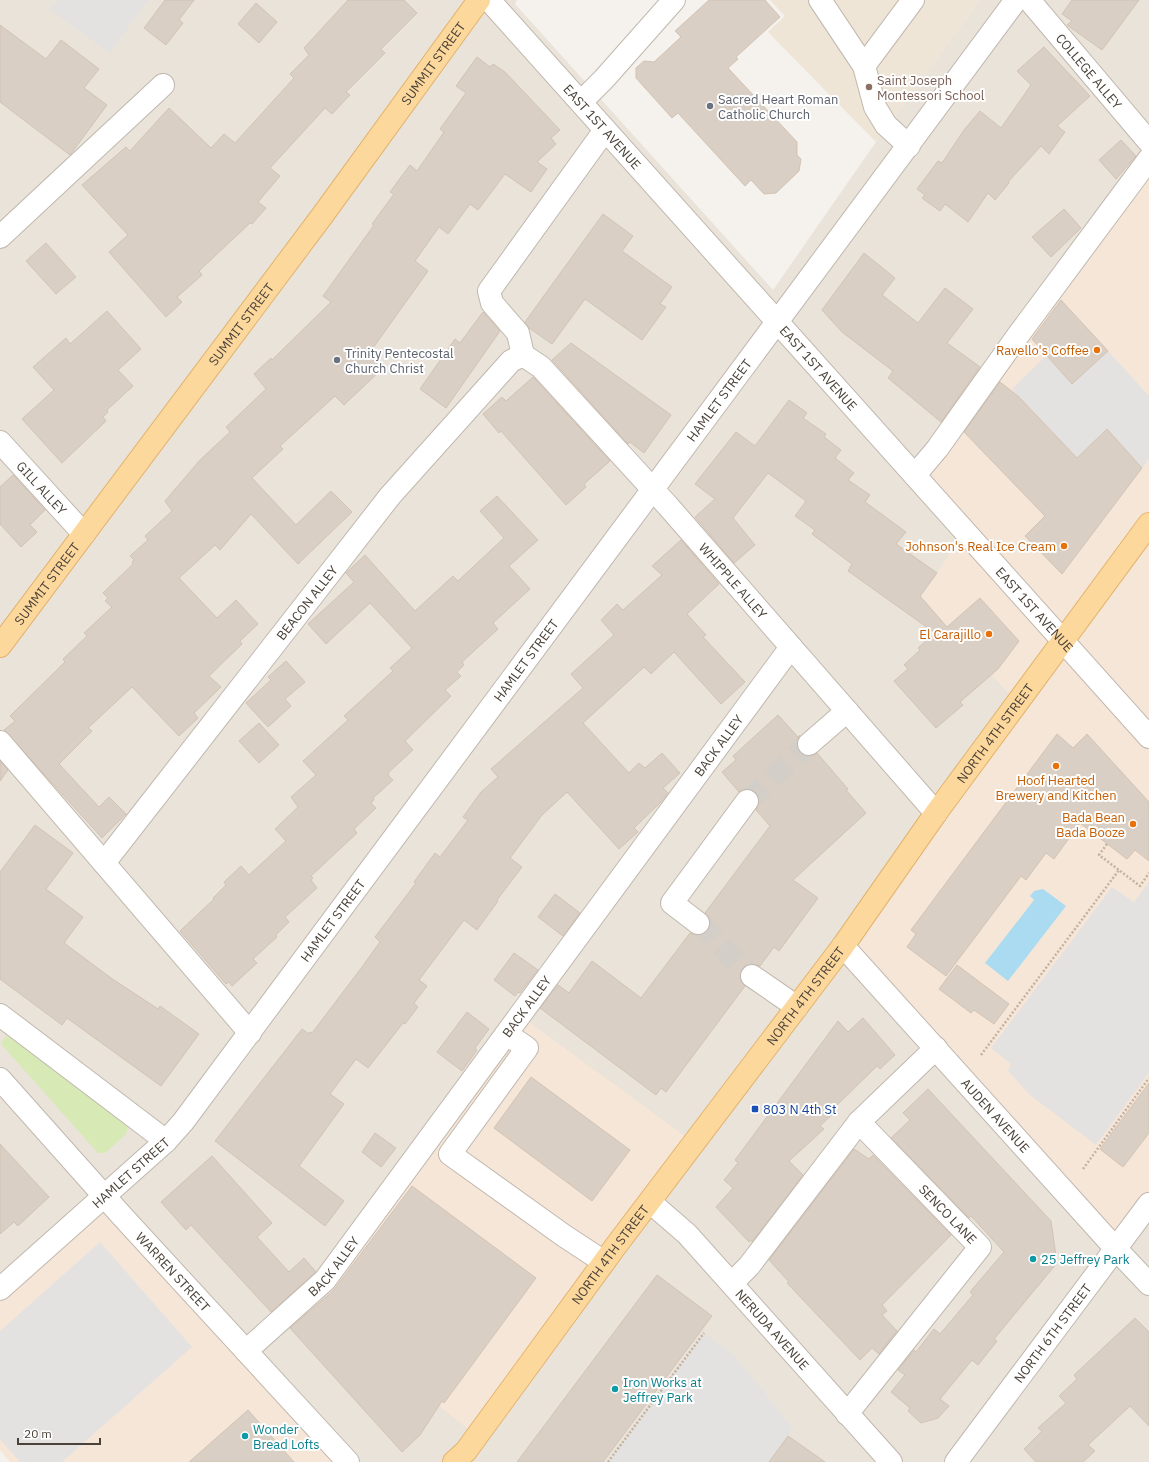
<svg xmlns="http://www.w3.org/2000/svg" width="1149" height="1462" font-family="'IBM Plex Sans',sans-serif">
	<rect width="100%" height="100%" fill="#f5f1ec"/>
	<path fill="#e9e3da" d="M0,0H517L515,4L773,290L876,142L980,0H1149V1462H349L0,1292Z"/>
	<path fill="#f6e6d8" d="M1149,151V736L918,475Z
		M962,534L1149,743V1197L1115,1242L842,938L1016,701L920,599Z
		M517,1013L694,1143L477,1437L442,1408L327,1280Z
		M107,1198L349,1462H10L0,1450V1292Z"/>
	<path fill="#eee5d6" d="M770,0H980L876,142L768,32L785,16Z"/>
	<path fill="#d7e9b5" d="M5,1037H9L119,1118L128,1128L126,1134L105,1153H98L2,1045V1042Z"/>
	<path fill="#e4e2e0" d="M57,0H148L110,53L50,10Z
		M1108,351L1149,396V459L1142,468L1107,429L1077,458L1012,389L1047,355L1072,383Z
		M1149,882V1073L1096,1145L1030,1095L1008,1071L1011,1064L991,1048L1112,887L1134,902Z
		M100,1242L192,1347L62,1462H20L0,1439V1331Z
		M704,1333L734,1355L793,1428L769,1462H608Z"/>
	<path fill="#aadbf0" d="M1043,889L1066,906L1008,981L985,963L1034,900L1030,896L1034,891Z"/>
	<path fill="#dacfc4" stroke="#d2c3b4" d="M165,0H194L179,20L183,23L166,45L144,28Z
		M348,0H404L417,13L381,49L385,53L346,92L350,95L332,114L325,108L270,168L280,176L258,202L266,208L252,224L250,223L199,271L202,275L177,297L182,302L166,317L109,252L128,235L82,185L126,147L130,151L169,108L211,148L224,134L235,143L294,78L290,74L309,55L304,48Z
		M709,0H765L780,17L736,57L738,59L728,68L797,142V155L801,159L799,171L776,193L764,194L751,180L745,186L678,113L672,118L636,78V68L644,61L654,62L681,37L675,31Z
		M1072,0H1139L1102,50L1067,25L1072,21L1062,14Z
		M256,3L277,22L259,43L238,24Z
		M0,25L46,59L61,40L99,69L84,88L107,105L70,155L0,102Z
		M1044,47L1090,96L1057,126L1065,132L1049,154L1041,146L1008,182L1009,183L995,200L988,193L968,222L945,204L940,211L922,198L925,195L917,189L938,161L942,163L964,130L980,111L1001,128L1031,85L1017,71Z
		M477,57L490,67L493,64L505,72L560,130L551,138L556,144L537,162L547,169L531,192L505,174L478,210L470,204L448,234L439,227L415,261L428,271L368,355L382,369L344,405L335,396L280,446L283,449L252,478L296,525L331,491L352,512L298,564L251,514L220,550L215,545L179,578L217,618L236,600L258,624L240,641L242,644L209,676L221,687L194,713L198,718L179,736L132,687L88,728L92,731L59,764L99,807L109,797L126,814L102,838L4,730L15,721L10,716L65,662L63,659L87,636L84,633L112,607L105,601L108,598L103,593L133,564L132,562L134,560L130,556L148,540L145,536L172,511L165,501L200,460L230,432L226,427L266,389L254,374L271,358L272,360L331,302L323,296L374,225L372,224L394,194L390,192L410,165L417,171L444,132L440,129L466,93L456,86Z
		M1121,140L1136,156L1116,179L1099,160Z
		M1064,209L1081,228L1051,257L1032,237Z
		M603,214L633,236L622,251L672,287L660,304L666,307L642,340L585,299L552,344L529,328L525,322Z
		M46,243L76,277L56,294L26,261Z
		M864,253L895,278L882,295L918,323L945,288L973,309L947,343L980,367L941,422L888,378L893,371L842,332L822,310Z
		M1061,300L1108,351L1072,384L1032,339Z
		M107,311L141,349L118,370L133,386L107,410L108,412L103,417L106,421L62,463L22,419L54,390L33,367L66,338L70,344Z
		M483,312L500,331L446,408L420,389L455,339L460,343Z
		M571,343L671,415L644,453L630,442L628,444L552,360Z
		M533,377L610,461L584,484L586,487L566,505L501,431L499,433L483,414L502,397L506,401Z
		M1000,382L1018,396L1077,458L1107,429L1142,468L1062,574L1025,536L1045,516L964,432Z
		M789,400L807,413L803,418L826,434L824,437L841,450L835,458L854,473L848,480L870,495L865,502L906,532L896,544L937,573L920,596L947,627L980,598L1019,641L998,669L960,702L963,705L936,728L894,681L908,669L904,665L920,650L918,648L935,633L848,571L852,564L812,534L815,530L795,516L806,501L768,473L733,518L755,545L734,563L695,517L715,499L695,484L736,432L755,446Z
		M13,475L45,510L30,525L37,532L21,547L0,524V487Z
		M497,496L538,540L509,566L530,589L493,623L498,629L462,662L464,665L457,672L461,676L445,690L451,696L405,741L413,750L389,772L388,775L393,780L373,798L374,800L371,803L376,808L354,829L357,833L311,876L313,878L311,880L317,888L285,917L289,922L276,935L277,937L253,959L257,963L232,986L229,982L226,984L180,931L214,899L213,898L226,885L224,882L241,866L249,875L286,841L275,829L298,807L291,797L316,775L303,761L348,720L344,716L393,671L390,668L412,648L370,603L326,644L308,624L354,582L346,573L365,555L415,611L453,576L458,581L504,538L480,511Z
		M681,540L719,584L687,614L706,635L703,637L745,682L721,704L674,652L651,674L644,667L583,723L629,773L639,763L645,768L662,753L680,773L663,788L668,793L661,802L634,828L638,832L619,849L567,792L542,815L510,858L522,867L497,900L498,901L477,930L464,920L419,980L427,986L414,1003L418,1007L405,1024L403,1023L368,1068L356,1059L330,1094L344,1104L299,1166L344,1201L325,1226L215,1141L302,1029L309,1034L310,1032L312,1033L362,967L380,942L375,937L416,883L414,882L435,853L440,857L468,820L463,817L481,792L498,777L491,769L583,688L571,674L614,635L601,620L617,604L623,610L662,575L652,566Z
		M286,661L305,682L285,699L291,706L268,727L246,703L271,680L268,677Z
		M778,715L798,737L800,735L797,740V746L800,752L805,756H811L817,753L848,789L846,790L866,813L793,880L818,898L779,951L774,947L760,966L753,964L746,965L742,969L740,975L741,982L745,986L666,1092L661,1088L656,1095L540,1008L558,985L569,993L592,961L641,998L690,933L697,935H702L708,931L710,924L709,918L705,913L770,826L756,810L759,802L758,796L755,791L748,789L739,792L722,772L736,760L733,756Z
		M259,723L279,745L259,763L239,741Z
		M1057,734L1073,748L1087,734L1149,802V861L1135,850L1127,859L1080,823L1054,859L1046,853L1026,880L1021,876L946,976L907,947L916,934L911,930Z
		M0,761L8,770L0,781Z
		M35,825L73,853L46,889L83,917L64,943L111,978L158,1009L160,1006L199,1034L161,1086L67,1018L62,1025L0,979V872Z
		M555,894L580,913L563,936L538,917Z
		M514,953L538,970L520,993L518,992L515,996L494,980Z
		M957,965L1009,1004L994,1024L974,1010L971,1013L939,989Z
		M467,1012L489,1029L475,1048L477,1050L462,1071L437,1052Z
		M863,1018L895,1055L880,1069L877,1066L835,1107L837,1110L820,1126L824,1129L789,1161L803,1175L752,1242L750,1240L749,1242L716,1207L733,1188L724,1180L738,1163L735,1160L838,1021L848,1032Z
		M531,1077L630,1150L592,1201L494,1128Z
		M1149,1083V1133L1123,1167L1100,1149Z
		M928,1089L1051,1221L1057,1263L994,1339L997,1341L978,1365L972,1360L940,1399L949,1406L938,1418L921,1423L908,1411L910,1408L891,1392L905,1375L898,1370L914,1350L916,1352L934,1329L940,1334L973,1295L970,1292L1004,1252L971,1216L969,1218L891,1138L910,1120L903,1113Z
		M375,1133L396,1148L381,1167L362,1152Z
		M0,1144L49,1197L18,1226L14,1222L0,1234Z
		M854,1149L869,1159L873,1155L951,1235L882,1305L887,1311L882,1315L897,1331L879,1354L872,1348L860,1360L787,1283L789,1282L769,1260Z
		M212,1156L272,1223L257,1237L289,1272L304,1258L316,1272L271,1312L191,1225L186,1230L161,1202Z
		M412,1186L536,1278L444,1403L442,1401L420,1435L402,1452L290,1328L333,1291Z
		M657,1275L712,1316L603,1462H517Z
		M1135,1318L1149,1332V1426L1130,1406L1088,1445L1095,1451L1083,1462H1036L1024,1449L1042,1431L1038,1428L1066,1403L1059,1396L1077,1379L1074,1375Z
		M248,1410L294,1462H189Z
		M788,1436L825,1462H769Z"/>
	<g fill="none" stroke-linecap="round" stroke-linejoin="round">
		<path stroke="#d3cec8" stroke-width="22" stroke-dasharray="22 11" stroke-linecap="butt" d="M747,801L809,744
			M698,923C719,938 731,961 752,976"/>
		<defs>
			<g id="minor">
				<path id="s1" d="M489,0L1149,737"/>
				<path d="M820,0L864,66L875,107L886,125L909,146"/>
				<path id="s2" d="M1029,0L1149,142"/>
				<path d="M864,66L913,0"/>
				<path d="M581,102L604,79L674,0"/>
				<path d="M0,237L163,85"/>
				<path id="s3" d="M523,355L541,367L668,506L936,813"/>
				<path d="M523,355L518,333L492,303L489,291L605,130"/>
				<path id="s4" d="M0,442L84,534"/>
				<path d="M915,475L937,449L1019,334L1149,159"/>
				<path d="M0,742L250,1033"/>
				<path d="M809,744L847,711"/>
				<path id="s5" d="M104,863L390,496L511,361L523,355"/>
				<path d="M698,923L672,903L747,801"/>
				<path id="s6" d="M843,946L1116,1249L1149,1284"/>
				<path d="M752,976L797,1007"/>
				<path d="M0,1015L166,1141"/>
				<path d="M507,1034L527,1048L450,1154L563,1235L604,1262"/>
				<path id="s7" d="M0,1079L122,1216L348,1462"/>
				<path id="s8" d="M650,1202L687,1234L891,1462"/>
				<path d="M732,1283L749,1266L859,1122L936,1048"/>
				<path id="s9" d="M0,1289L166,1141L183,1122L1016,0"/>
				<path id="s10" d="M246,1351L325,1280L791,647"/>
				<path d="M847,1414L980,1247L859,1122"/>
				<path id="s11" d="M956,1462L1149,1204"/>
			</g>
			<g id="major">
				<path id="s12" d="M0,646L322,216L479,0"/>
				<path id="s13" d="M454,1462L466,1451L615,1247L843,946L936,813L1149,524"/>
			</g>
		</defs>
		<use href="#minor" stroke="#c1b8ae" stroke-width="24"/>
		<use href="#major" stroke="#e3b36c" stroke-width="24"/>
		<path stroke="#c3b29f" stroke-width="2.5" stroke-dasharray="2 2" stroke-linecap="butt" d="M1107,844L1099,855L1140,886L1149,873
			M981,1055L1119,870
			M1083,1169L1149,1078
			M608,1462L704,1333"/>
		<use href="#minor" stroke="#fff" stroke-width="22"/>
		<use href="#major" stroke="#fdd89d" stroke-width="22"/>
	</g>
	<circle fill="#8d6e63" stroke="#fff" stroke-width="1.5" cx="869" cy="87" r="4"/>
	<g fill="#6b7280" stroke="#fff" stroke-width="1.5">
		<circle cx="710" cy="106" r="4"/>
		<circle cx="337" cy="360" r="4"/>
	</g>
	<g fill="#e8710a" stroke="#fff" stroke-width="1.5">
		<circle cx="1097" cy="350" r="4"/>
		<circle cx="1064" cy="546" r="4"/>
		<circle cx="989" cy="634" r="4"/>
		<circle cx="1056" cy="766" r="4"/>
		<circle cx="1133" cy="824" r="4"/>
	</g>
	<rect fill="#1a4fb4" stroke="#fff" stroke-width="1.5" x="751" y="1105" width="8" height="8" rx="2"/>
	<g fill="#0f9aa8" stroke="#fff" stroke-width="1.5">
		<circle cx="1033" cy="1259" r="4"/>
		<circle cx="615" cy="1389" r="4"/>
		<circle cx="245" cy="1436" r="4"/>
	</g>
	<g text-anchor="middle" stroke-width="4" stroke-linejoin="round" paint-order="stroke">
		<g font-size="13" fill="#4a4239" stroke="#fff">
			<text dy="5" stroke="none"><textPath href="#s12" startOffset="726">SUMMIT STREET</textPath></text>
			<text dy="5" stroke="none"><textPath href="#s2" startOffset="93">COLLEGE ALLEY</textPath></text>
			<text dy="5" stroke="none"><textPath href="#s1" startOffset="170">EAST 1ST AVENUE</textPath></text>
			<text dy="5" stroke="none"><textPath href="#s12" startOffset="402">SUMMIT STREET</textPath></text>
			<text dy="5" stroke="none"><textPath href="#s1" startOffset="494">EAST 1ST AVENUE</textPath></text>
			<text dy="5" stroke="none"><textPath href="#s9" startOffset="1147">HAMLET STREET</textPath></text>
			<text dy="5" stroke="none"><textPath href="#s4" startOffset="62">GILL ALLEY</textPath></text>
			<text dy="5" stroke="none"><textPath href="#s3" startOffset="309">WHIPPLE ALLEY</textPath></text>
			<text dy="5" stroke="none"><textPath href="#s12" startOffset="78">SUMMIT STREET</textPath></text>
			<text dy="5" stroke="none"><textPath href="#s5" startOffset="330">BEACON ALLEY</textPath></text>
			<text dy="5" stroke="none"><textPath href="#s1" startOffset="818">EAST 1ST AVENUE</textPath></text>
			<text dy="5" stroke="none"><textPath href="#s9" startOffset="823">HAMLET STREET</textPath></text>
			<text dy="5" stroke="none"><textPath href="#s13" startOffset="908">NORTH 4TH STREET</textPath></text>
			<text dy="5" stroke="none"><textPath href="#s10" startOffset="770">BACK ALLEY</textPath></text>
			<text dy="5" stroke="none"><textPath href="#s9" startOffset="499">HAMLET STREET</textPath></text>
			<text dy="5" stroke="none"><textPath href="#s13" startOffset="584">NORTH 4TH STREET</textPath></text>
			<text dy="5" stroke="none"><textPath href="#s10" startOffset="446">BACK ALLEY</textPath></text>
			<text dy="5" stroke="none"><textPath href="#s6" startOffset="228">AUDEN AVENUE</textPath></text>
			<text dy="5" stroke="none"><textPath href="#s9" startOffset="175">HAMLET STREET</textPath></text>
			<text transform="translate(948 1214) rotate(46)" y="5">SENCO LANE</text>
			<text dy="5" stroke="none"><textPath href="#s13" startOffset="260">NORTH 4TH STREET</textPath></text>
			<text dy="5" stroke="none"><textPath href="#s10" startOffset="122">BACK ALLEY</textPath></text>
			<text dy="5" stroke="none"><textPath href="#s7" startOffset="259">WARREN STREET</textPath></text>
			<text dy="5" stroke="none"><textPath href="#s8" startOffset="177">NERUDA AVENUE</textPath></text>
			<text dy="5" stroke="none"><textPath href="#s11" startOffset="161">NORTH 6TH STREET</textPath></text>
		</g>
		<g font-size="13" fill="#785e54" stroke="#fff" text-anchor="start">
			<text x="877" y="85">Saint Joseph<tspan x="877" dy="15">Montessori School</tspan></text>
		</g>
		<g font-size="13" fill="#5b616d" stroke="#fff" text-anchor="start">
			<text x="718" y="104">Sacred Heart Roman<tspan x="718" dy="15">Catholic Church</tspan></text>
			<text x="345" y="358">Trinity Pentecostal<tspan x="345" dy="15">Church Christ</tspan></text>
		</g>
		<g font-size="13" fill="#c56008" stroke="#fff" text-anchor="end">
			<text x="1089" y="355">Ravello's Coffee</text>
			<text x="1056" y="551">Johnson's Real Ice Cream</text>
			<text x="981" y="639">El Carajillo</text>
			<text x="1056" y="785" text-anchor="middle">Hoof Hearted<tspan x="1056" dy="15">Brewery and Kitchen</tspan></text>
			<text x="1125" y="822">Bada Bean<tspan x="1125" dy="15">Bada Booze</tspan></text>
		</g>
		<g font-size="13" fill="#164399" stroke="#fff" text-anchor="start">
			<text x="763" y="1114">803 N 4th St</text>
		</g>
		<g font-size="13" fill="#0d838f" stroke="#fff" text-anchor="start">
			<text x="1041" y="1264">25 Jeffrey Park</text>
			<text x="623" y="1387">Iron Works at<tspan x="623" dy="15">Jeffrey Park</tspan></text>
			<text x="253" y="1434">Wonder<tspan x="253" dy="15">Bread Lofts</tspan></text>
		</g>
	</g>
	<path d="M18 1438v6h82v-6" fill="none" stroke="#4a4239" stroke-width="2"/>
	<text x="24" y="1438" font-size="12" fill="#4a4239" stroke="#ffffff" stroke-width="3" paint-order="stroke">20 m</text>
</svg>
